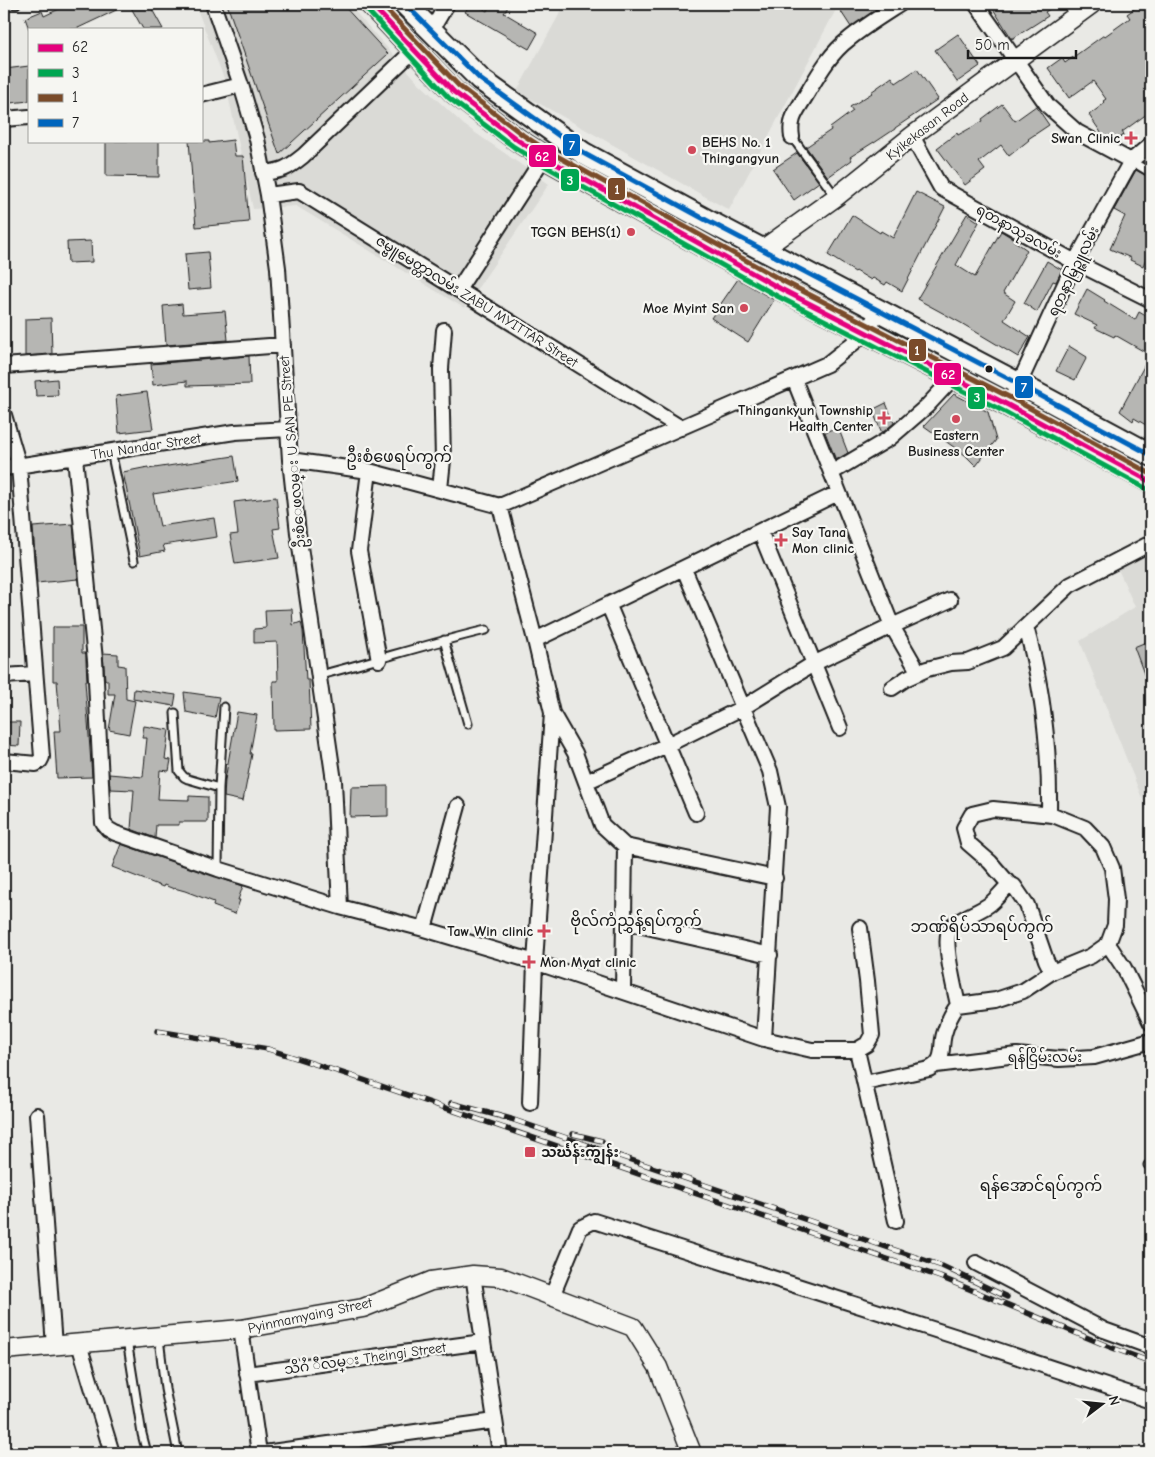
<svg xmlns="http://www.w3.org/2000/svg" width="1155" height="1457" font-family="'Comic Neue','Noto Sans Myanmar',sans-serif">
	<rect width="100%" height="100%" fill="#e9e9e5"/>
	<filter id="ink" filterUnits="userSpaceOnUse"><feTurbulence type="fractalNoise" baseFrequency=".02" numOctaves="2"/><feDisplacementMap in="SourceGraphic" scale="10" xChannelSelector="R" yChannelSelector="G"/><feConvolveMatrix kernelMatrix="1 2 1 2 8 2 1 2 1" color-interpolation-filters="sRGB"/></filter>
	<g filter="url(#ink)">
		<path fill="#dadad6" d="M195,4H348L419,83L464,125L549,184L464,308L296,206L253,209L225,81Z
			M565,4H839L729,210L517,91Z
			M1151,551V821L1080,641L1135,607L1118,569Z"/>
		<path fill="#b6b6b3" stroke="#1c1c1c" d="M70,4H149L163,29H143L129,4L76,29H29L25,18L42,11L44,16Z
			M227,4H342L388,54L279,154Z
			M470,4H475L487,11L491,4H510L504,13L538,33L529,49L465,12Z
			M836,4H884L851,27Z
			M990,4H1057L1045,12L1048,16L1012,39Z
			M1141,4H1151V111L1122,132L1124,135L1114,142L1104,137L1089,115L1105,103L1103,101L1106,99L1093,81L1069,98L1048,68L1062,58L1065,63L1104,35L1105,36L1130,18L1127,14Z
			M958,34L980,66L957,82L935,50Z
			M29,66V101L10,103L5,69Z
			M917,69L938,99L895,128V129L874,143V142L850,157L852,160L828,177L806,147L831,130L830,128L853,111L850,107L872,93L871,92L892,77L896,83Z
			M1002,104L1015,121L1036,106L1049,125L1028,139L1029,140L1009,156L1001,145L979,162L985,170L965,185L937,148L957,133L958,135L983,121L982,119Z
			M233,140L235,156H243L249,222L196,227L189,141H209V143Z
			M106,141H159V177L106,176Z
			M797,153L819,182L794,200L773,169Z
			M1136,170L1151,178V245L1143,266L1130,260L1131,258L1110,249L1125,216L1114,210Z
			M916,192L945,207L902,291L887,282L885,285L873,278L871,280L856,271L855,272L828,255L852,215L880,233L881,231L893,238Z
			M967,214L979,222L956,265L975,277L1001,231L1014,239L1013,240L1027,250L1003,293L1015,301L1004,320L1030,337L1018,357L961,323L917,299Z
			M91,241L92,262L68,263L67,242Z
			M208,252L211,288L188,290L185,254Z
			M1047,261L1062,270L1056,282L1053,281L1037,312L1024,303Z
			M738,279L774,300L748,342L711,318Z
			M1087,289L1105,300L1104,301L1135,320L1139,312L1151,319V428L1134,418L1133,421L1120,411L1150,355L1115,335L1114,337L1095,328L1097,325L1074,314Z
			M182,304L183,314L225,311L228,340L166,345L163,306Z
			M51,318L52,354L25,356V319Z
			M1069,346L1087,357L1075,380L1056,371Z
			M249,356L250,384L187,386V381L153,385L151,364Z
			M57,379L58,395L36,396L35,381Z
			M147,392L153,429L119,433L116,396Z
			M954,394L988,412L996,440L976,466L965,455L924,426Z
			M886,403L894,423L882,433L872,410Z
			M838,427L848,453L836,460L825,432Z
			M234,456L238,481L153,494L160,526L214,518L217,537L163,545L165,551L140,556L123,472L148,467V469Z
			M276,497L280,528L273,529L279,558L235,564L230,535L238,534L234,502Z
			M73,524L78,579L37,583L33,527Z
			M292,609L293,625L301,622L303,631L306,680H309L311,729L274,730L273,681H278L277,642L254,643V629L266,628L265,610Z
			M53,627H82V653H86V661L87,681H85L92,777L57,778L54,731H61L57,681H53Z
			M1151,640V690H1150L1134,647Z
			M103,653L118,654V665L125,666L126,699L135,701L129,734L109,730L115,694H108V680H105Z
			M134,689L176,695L174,706L133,699Z
			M184,692L219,697L215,718L186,712Z
			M237,712L257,715L250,754H252L243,801L224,797L225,780Z
			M4,722H20L19,746L4,745Z
			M144,726L169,730L165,759L171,760L169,771L160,770L158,799L189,800V796L208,797V822H179V825H156L155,838L131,829L134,790L110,789L109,774L143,777L147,738H142Z
			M388,786V816L350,817L351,787Z
			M121,844L243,886L238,900H240L235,914L213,906L214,902L185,891L174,888V889L164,885L163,887L112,867Z"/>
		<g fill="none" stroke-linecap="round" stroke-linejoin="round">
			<defs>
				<path id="service" d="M15,4H16
					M792,137L836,197
					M1131,161L1151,173
					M111,451L134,561
					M444,640L468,724
					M320,675C375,661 430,643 486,630
					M175,713L179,771L184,777L188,779L219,788L218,869
					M219,788L224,707
					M1148,1165L1151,1166
					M159,1338L165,1389L178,1453
					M127,1340L142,1434L147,1453"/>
				<path id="minor" d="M213,4L241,85L257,139L268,195L278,268L290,460L298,533L334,781L340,907
					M976,4L1048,106L1077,132L1131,161
					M431,31L447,4
					M201,95L241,85
					M4,119L29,117
					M912,136L941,188L1075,262L1151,300
					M792,137C789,119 796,112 805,97C817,77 829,54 849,39C865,26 883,15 900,4
					M263,173C282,171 287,169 303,156L414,50
					M268,195L299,191L681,428
					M458,290L544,157
					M4,366L283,345
					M794,379L892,626L919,673
					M1008,405L1019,384L1075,262L1131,161L1151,144
					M4,415L19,466L42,757L40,761L36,764L4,761
					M75,457L95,660L103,823L108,829L115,833L218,869L340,907L424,929L535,962L764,1039L812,1050H857L896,1221
					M290,460L369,471L500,506
					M4,468L235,432L288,429
					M369,471L359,551L379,660
					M831,473L890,438L927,406L953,378
					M440,489L443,460L441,369L444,330
					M500,506L535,640L552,713L535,962L530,1103
					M500,506L827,364L866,333L879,310
					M760,531L840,728
					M684,569L770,771L778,807L764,1039
					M609,606L696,813
					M1026,627C1043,688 1050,751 1049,814
					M535,640L838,493
					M4,676L35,674
					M892,688L907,678L927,669L951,663L968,662L1003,648L1070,585L1151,543
					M552,713L575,753L602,825L625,846L775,878
					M586,782L667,745L744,707L813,664L892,626L950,600
					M625,922L770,955
					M424,929L458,806
					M1108,944L1124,968L1151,1023
					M623,991L625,846
					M958,1005L996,1000L1023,991L1052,972L1091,956L1108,944L1115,925L1116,899L1112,868L1103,847L1085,828L1053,815L993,809L972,814L964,828L968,843L990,862L1009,884L1014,886L1027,905L1046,960L1052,972
					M857,1050L867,1044L872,1035L867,981L860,928
					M936,1065L1017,1055L1059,1059L1094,1057L1151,1041
					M865,1083L929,1069C946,1061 940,1048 944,1034C947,1023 951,1014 958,1005C955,990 942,941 950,928C955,921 981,911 990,904C997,898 1003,891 1009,884
					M37,1115L54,1346
					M976,1263L1104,1330L1151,1347
					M473,1275L500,1453
					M552,1296L580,1228L594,1221L976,1343L1151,1401
					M241,1329L259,1453
					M79,1344L112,1453
					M247,1374L483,1342
					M264,1453L495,1421"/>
				<path id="tertiary" d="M763,249L836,197L912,136L1092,4
					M4,1350L241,1329L363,1308L431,1281L473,1275L501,1277L633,1327L658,1367L692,1453"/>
				<path id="primary" d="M371,4L454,92L519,141L544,157L781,289L1008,405L1151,482
					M405,4L480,79L583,153L706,220L1019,384L1151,455"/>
			</defs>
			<use href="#service" stroke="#1c1c1c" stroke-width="11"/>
			<use href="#minor" stroke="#1c1c1c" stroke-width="18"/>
			<use href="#tertiary" stroke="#1c1c1c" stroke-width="21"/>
			<use href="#primary" stroke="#1c1c1c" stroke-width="25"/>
			<use href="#service" stroke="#f6f6f2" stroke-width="7"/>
			<use href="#minor" stroke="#f6f6f2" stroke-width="14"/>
			<use href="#tertiary" stroke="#f6f6f2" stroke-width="18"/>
			<use href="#primary" stroke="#f6f6f2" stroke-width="21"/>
			<defs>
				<path id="rail" d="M157,1031L268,1049L352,1076L940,1277L1110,1347L1151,1362
					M451,1103L511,1119L942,1266L1007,1297
					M573,1134L602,1141"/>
			</defs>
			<use href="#rail" stroke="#1c1c1c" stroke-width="5.5"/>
			<use href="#rail" stroke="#f6f6f2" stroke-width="4" stroke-dasharray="11" stroke-linecap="butt"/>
			<defs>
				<path id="bus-1" d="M371,4L454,92L519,141L544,157L781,289L1008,405L1151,482"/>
				<path id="bus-2" d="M366,9L449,98L514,147L540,163L777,296L1005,412L1147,489"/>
				<path id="bus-3" d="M381,4L459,86L523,135L548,151L785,282L1011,398L1151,474"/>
				<path id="bus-4" d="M405,4L480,79L583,153L706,220L1019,384L1151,455"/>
			</defs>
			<use href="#bus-1" stroke="#f6f6f2" stroke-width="9"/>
			<use href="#bus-2" stroke="#f6f6f2" stroke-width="9"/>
			<use href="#bus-3" stroke="#f6f6f2" stroke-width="9"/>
			<use href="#bus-4" stroke="#f6f6f2" stroke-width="9"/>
			<use href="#bus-1" stroke="#e5007d" stroke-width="5"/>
			<use href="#bus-2" stroke="#00a651" stroke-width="5"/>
			<use href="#bus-3" stroke="#7a4b2a" stroke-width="5"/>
			<use href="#bus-4" stroke="#0065bd" stroke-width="5"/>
		</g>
	</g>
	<g fill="#d1495b" stroke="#f6f6f2" stroke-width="2">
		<path d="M1128.5 130.5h5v5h5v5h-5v5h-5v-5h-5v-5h5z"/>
		<circle cx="692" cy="150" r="5"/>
		<circle cx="631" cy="232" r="5"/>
		<circle cx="744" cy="308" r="5"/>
		<path d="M881.5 410.5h5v5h5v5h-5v5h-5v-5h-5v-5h5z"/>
		<circle cx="956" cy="419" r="5"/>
		<path d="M778.5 532.5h5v5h5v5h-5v5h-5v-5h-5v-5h5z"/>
		<path d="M541.5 923.5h5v5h5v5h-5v5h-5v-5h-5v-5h5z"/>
		<path d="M526.5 954.5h5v5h5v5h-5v5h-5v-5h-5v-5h5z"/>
		<rect x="524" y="1146" width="12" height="12" rx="2.5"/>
	</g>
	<circle fill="#1c1c1c" stroke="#f6f6f2" stroke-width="2" cx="989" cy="369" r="4.5"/>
	<g text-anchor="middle" stroke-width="4.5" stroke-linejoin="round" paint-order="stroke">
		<g font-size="14" fill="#1c1c1c" stroke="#f6f6f2">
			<text transform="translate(927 126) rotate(-38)" y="5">Kyikekasan Road</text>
			<text transform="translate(1019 231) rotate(29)" y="5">ရတနာသုခလမ်း</text>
			<text transform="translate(1073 271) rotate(-64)" y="5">ရတနာမြဉ္ဇူလမ်း</text>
			<text transform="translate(477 301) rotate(32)" y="5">ဇမ္ဗူမေတ္တာလမ်း ZABU MYITTAR Street</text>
			<text transform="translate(146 446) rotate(-9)" y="5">Thu Nandar Street</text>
			<text transform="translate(292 452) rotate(-95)" y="5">ဦးစံေဖလမ္း U SAN PE Street</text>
			<text x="1045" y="1062">ရန်ငြိမ်းလမ်း</text>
			<text transform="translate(310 1315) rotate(-12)" y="5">Pyinmamyaing Street</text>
			<text transform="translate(365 1358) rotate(-8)" y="5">သိဂႆ ီလမ္း Theingi Street</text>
		</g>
		<g font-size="14" font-weight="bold" fill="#1c1c1c" stroke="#f6f6f2" text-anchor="end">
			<text x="1120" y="143">Swan Clinic</text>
			<text x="702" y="147" text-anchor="start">BEHS No. 1<tspan x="702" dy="16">Thingangyun</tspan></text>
			<text x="621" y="237">TGGN BEHS(1)</text>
			<text x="734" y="313">Moe Myint San</text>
			<text x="873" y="415">Thingankyun Township<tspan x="873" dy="16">Health Center</tspan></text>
			<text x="956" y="440" text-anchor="middle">Eastern<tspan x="956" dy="16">Business Center</tspan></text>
			<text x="792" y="537" text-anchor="start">Say Tana<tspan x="792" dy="16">Mon clinic</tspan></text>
			<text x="533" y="936">Taw Win clinic</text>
			<text x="540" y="967" text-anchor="start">Mon Myat clinic</text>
			<text x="541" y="1157" text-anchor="start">သင်္ဃန်းကျွန်း</text>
		</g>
		<g font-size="16" fill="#1c1c1c" stroke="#f6f6f2">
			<text x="399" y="462">ဦးစံဖေရပ်ကွက်</text>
			<text x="636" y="926">ဗိုလ်ကံညွှန့်ရပ်ကွက်</text>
			<text x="982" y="932">ဘဏ်ရိပ်သာရပ်ကွက်</text>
			<text x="1041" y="1191">ရန်အောင်ရပ်ကွက်</text>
		</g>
	</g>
	<g stroke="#f6f6f2" stroke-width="2">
		<rect x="562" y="133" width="19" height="24" rx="5" fill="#0065bd"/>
		<rect x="528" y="144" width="29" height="24" rx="5" fill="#e5007d"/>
		<rect x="560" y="168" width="20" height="24" rx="5" fill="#00a651"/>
		<rect x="607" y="177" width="19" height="24" rx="5" fill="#7a4b2a"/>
		<rect x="908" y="338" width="19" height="24" rx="5" fill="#7a4b2a"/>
		<rect x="933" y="362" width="29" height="24" rx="5" fill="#e5007d"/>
		<rect x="1014" y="375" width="20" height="24" rx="5" fill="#0065bd"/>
		<rect x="967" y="386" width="19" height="24" rx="5" fill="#00a651"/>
	</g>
	<g font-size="14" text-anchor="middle" font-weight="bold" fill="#fff">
		<text x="572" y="150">7</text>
		<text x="542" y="161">62</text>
		<text x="570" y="185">3</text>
		<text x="617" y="194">1</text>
		<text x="917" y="355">1</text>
		<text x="948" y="379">62</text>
		<text x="1024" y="392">7</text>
		<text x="977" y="402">3</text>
	</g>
	<rect width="1155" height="1457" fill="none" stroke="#f6f6f2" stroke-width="20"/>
	<rect x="10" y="10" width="1135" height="1437" fill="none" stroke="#1c1c1c" stroke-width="2" filter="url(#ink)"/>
	<rect x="28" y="28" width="175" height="115" fill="#f6f6f2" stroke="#9f9f9c"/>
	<rect x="38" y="44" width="25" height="8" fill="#e5007d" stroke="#9f9f9c"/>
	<text x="72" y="52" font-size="15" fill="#1c1c1c">62</text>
	<rect x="38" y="69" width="25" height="8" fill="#00a651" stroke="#9f9f9c"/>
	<text x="72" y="78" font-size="15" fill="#1c1c1c">3</text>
	<rect x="38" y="94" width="25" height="8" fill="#7a4b2a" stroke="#9f9f9c"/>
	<text x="72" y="102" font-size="15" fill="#1c1c1c">1</text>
	<rect x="38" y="119" width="25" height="8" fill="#0065bd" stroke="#9f9f9c"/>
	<text x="72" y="128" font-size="15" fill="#1c1c1c">7</text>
	<g transform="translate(1102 1404) rotate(74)" stroke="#f6f6f2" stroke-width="4" paint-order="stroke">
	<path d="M0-4L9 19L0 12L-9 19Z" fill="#1c1c1c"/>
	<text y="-8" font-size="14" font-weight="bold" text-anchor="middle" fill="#1c1c1c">N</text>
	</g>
	<path d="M968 50v8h108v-8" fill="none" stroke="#1c1c1c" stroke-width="2.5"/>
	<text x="975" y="50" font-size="15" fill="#1c1c1c" stroke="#f6f6f2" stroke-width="4" paint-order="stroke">50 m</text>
</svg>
